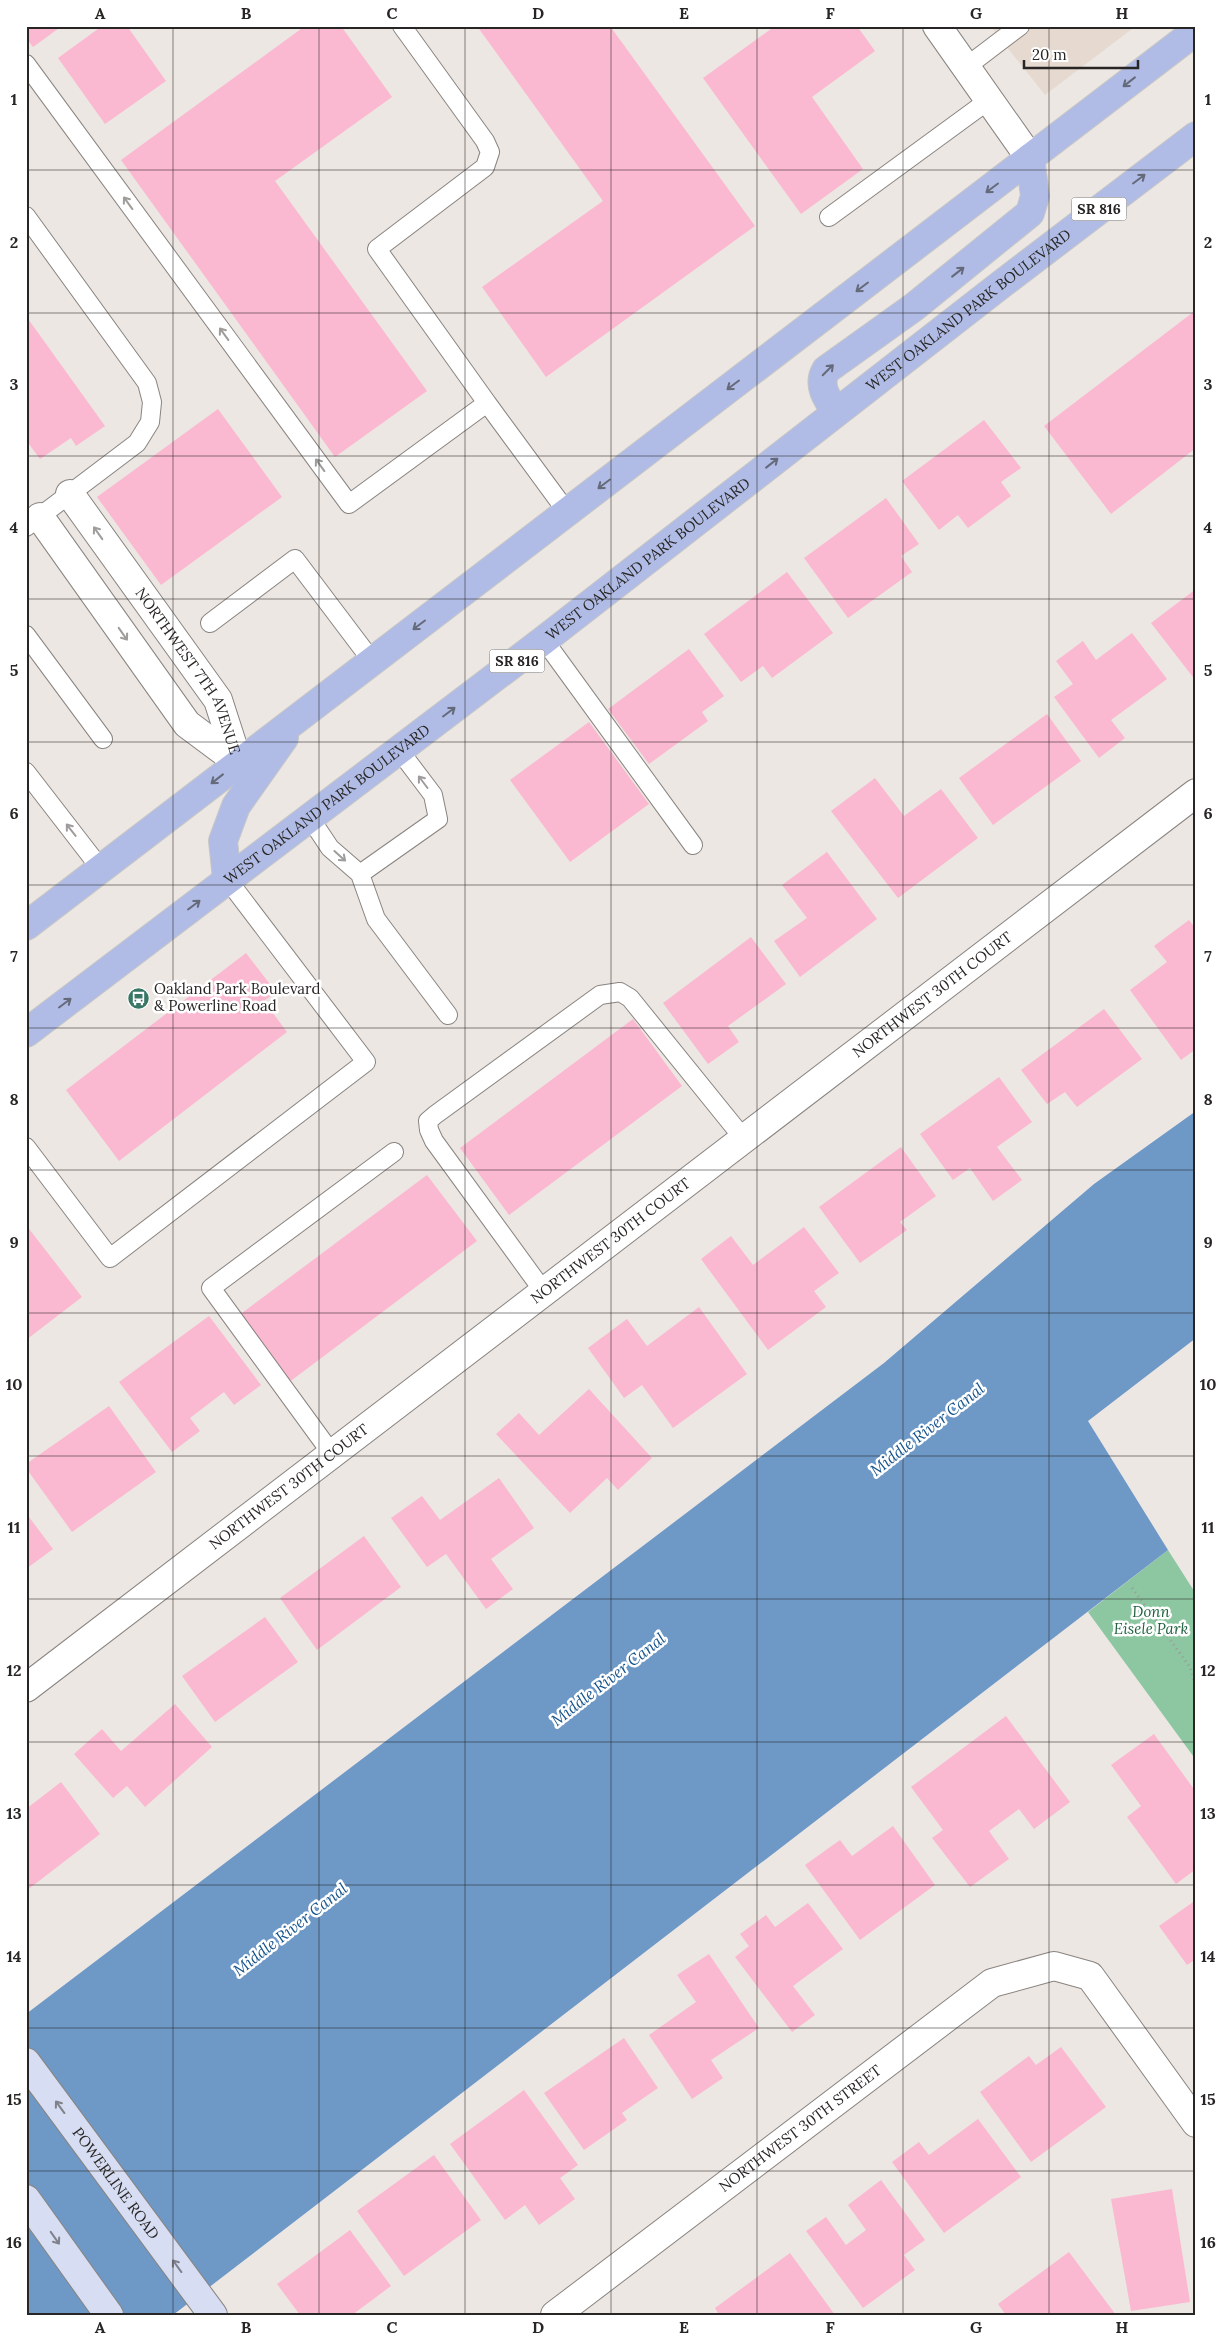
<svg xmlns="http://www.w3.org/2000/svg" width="1222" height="2341" font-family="Lora,serif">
	<rect width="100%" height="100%" fill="#ede7e3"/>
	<path fill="#e6dad0" d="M990,26H1136L1045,95Z"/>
	<path fill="#8dc7a2" d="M1168,1550L1196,1594V1760L1088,1612Z"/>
	<path fill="#6e98c6" d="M1196,1111V1338L1088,1421L1168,1550L173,2315H26V2014L884,1363L1094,1184Z"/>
	<path fill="#fbb8d1" d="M26,26H62L33,47L26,38Z
		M102,26H127L166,81L105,124L58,58Z
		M305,26H341L392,97L275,181L427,391L335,457L121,160Z
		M477,26H610L755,226L546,377L482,287L603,201Z
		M775,26H857L875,51L812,97L863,169L801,214L703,78Z
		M1196,310V448L1111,514L1044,426Z
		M26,316L105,426L76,446L71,438L40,459L26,440Z
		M218,409L282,497L161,585L97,497Z
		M984,420L1021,468L1001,482L1011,496L968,528L958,515L939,530L902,481Z
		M886,498L919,544L901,556L912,572L848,618L804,558Z
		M787,572L833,633L772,678L763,666L741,682L704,634Z
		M1196,589V681L1151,623Z
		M1132,633L1167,679L1111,720L1125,738L1099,758L1054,697L1073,684L1056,661L1083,641L1096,660Z
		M689,649L724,696L702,712L708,721L649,764L608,709Z
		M1047,714L1081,761L993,825L959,778Z
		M589,722L649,804L570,862L510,780Z
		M875,778L904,816L941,789L978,838L898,898L831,811Z
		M827,852L877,919L800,977L774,941L807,918L782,885Z
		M1189,920L1196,929V1049L1181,1060L1130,990L1167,962L1154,946Z
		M751,937L786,984L728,1026L739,1042L708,1064L663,1003Z
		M246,953L276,992L264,1001L287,1032L119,1161L66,1090Z
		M1104,1009L1142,1059L1077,1107L1065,1092L1047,1104L1021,1070Z
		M633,1019L682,1086L509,1215L460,1148Z
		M999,1077L1032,1122L997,1147L1022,1180L993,1201L970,1168L953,1180L920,1134Z
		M901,1147L936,1196L900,1222L907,1230L860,1263L819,1207Z
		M427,1175L477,1241L288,1383L238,1316Z
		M26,1225L82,1297L26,1340Z
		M804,1227L839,1273L814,1291L826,1307L768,1350L701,1259L731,1236L753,1265Z
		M699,1307L747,1374L673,1428L642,1385L624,1398L588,1348L627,1319L647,1346Z
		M209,1316L261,1385L234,1405L224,1392L190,1418L200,1431L172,1452L119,1382Z
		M589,1389L652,1458L618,1490L607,1478L570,1513L496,1434L519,1413L539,1435Z
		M109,1406L156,1472L72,1532L26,1468V1464Z
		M499,1478L534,1528L491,1559L513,1589L486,1609L446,1554L427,1567L391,1518L422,1496L440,1520Z
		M26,1513L53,1549L26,1569Z
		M364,1536L401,1587L317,1650L280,1598Z
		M265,1617L298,1662L215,1722L182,1676Z
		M175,1704L212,1747L145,1807L127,1786L113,1798L74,1754L102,1729L121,1751Z
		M1006,1716L1070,1802L1034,1829L1019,1809L989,1831L1009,1859L970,1887L932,1838L943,1830L911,1787Z
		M1154,1734L1196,1792V1869L1176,1884L1127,1817L1141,1806L1111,1765Z
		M61,1782L100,1834L26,1891V1809Z
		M893,1826L935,1885L860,1940L805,1865L840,1840L852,1856Z
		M1196,1900V1959L1187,1965L1159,1926Z
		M808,1903L843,1949L793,1986L815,2015L792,2032L735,1957L749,1946L740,1934L766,1915L775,1927Z
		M709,1954L759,2028L711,2060L723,2078L692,2099L649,2035L696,2002L677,1975Z
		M624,2038L658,2088L622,2113L627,2120L584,2150L544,2093Z
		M1061,2047L1106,2107L1031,2162L980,2092L1029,2056L1036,2065Z
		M524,2090L578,2165L560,2178L575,2199L539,2225L525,2205L505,2220L450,2144Z
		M978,2119L1021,2177L944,2233L892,2162L919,2142L929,2155Z
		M434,2155L481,2220L404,2276L357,2211Z
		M881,2180L925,2240L904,2255L915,2270L863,2308L806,2231L826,2217L846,2245L866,2230L848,2205Z
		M1172,2189L1190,2302L1131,2311L1111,2199Z
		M350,2230L391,2286L352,2315H300L277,2284Z
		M1069,2252L1116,2315H1006L998,2304Z
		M790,2253L835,2315H719L715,2308Z"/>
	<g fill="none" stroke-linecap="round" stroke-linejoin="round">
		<defs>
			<path id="lane" d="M402,26L485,141L490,152L485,167L377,249L487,403
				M26,64L349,504L487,403L567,512
				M966,67L1020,26
				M26,216L147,383L152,402L150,422L137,443L26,527
				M829,217L989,100
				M210,623L295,559L372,661
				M26,635L103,739
				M544,640L693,845
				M26,772L101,869
				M310,818L330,848L360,874L438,819L433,795L399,750
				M360,874L376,919L448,1015
				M26,1147L110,1258L366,1062L227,879
				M544,1292L434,1141L429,1130L428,1121L435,1115L600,995L620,992L630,998L744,1139
				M332,1454L211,1288L394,1152"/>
			<g id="street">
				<path d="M937,26L1030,158"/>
				<path id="s1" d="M70,494L218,700L238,762"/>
				<path d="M40,517L187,724L238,762"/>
				<path id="s2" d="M26,1688L1196,793"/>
				<path id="s3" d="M555,2315L992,1983L1054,1966L1090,1976L1196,2123"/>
			</g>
			<g id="secondary">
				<path id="s4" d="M26,2062L213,2315"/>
				<path d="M26,2199L109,2315"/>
			</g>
			<g id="primary">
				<path d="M836,412C827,399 817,385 826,370L914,307L1030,213L1035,196L1030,158"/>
				<path d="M227,879L223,841L236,806L284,738"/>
				<path d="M26,926L1196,31"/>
				<path id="s5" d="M26,1033L544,640L1003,283L1196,136"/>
			</g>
		</defs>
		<use href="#lane" stroke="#898480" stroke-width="20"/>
		<use href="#street" stroke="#898480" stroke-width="30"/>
		<use href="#secondary" stroke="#898480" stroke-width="30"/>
		<use href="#primary" stroke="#c7c7c6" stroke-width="30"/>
		<path stroke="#9d9996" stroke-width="3" stroke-dasharray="1 4" stroke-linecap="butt" d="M1132,1588L1190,1667L1196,1687"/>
		<use href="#lane" stroke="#fff" stroke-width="18"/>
		<use href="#street" stroke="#fff" stroke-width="28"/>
		<use href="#secondary" stroke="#d7ddf2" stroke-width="28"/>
		<use href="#primary" stroke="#b0bce6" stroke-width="28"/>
	</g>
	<defs><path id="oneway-shaft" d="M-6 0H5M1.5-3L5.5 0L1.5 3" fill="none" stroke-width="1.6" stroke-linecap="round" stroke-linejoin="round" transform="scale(1.25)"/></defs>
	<g stroke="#656a7b">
		<use href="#oneway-shaft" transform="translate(1129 82) rotate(142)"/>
		<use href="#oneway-shaft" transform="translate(1139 179) rotate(-37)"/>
		<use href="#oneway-shaft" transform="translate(992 188) rotate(143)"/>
		<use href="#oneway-shaft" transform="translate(958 272) rotate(-38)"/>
		<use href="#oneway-shaft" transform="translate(862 287) rotate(143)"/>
		<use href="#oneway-shaft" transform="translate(828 370) rotate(-45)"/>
		<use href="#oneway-shaft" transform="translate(733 385) rotate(143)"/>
		<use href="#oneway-shaft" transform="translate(772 463) rotate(-38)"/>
		<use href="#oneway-shaft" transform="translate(604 484) rotate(143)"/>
		<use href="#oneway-shaft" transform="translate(419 625) rotate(143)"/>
		<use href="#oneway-shaft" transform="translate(449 712) rotate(-37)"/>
		<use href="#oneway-shaft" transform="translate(217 779) rotate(142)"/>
		<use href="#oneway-shaft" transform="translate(194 905) rotate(-37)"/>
		<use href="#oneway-shaft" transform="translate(65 1003) rotate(-37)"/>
	</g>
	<g stroke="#9e9d9c">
		<use href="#oneway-shaft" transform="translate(128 203) rotate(-126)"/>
		<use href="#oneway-shaft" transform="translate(224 334) rotate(-126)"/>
		<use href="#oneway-shaft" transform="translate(320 465) rotate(-126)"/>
		<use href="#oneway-shaft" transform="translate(98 533) rotate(-125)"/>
		<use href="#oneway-shaft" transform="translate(123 634) rotate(55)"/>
		<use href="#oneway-shaft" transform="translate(423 782) rotate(-127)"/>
		<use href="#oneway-shaft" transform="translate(71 830) rotate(-128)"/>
		<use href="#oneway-shaft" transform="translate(340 856) rotate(42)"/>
	</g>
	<g stroke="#80828b">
		<use href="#oneway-shaft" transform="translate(60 2107) rotate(-126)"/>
		<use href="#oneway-shaft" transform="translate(55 2238) rotate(55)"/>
		<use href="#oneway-shaft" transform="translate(177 2266) rotate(-126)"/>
	</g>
	<path fill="none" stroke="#282624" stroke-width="1" stroke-opacity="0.55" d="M173,26V2315M319,26V2315M465,26V2315M611,26V2315M757,26V2315M903,26V2315M1049,26V2315M26,170H1196M26,313H1196M26,456H1196M26,599H1196M26,742H1196M26,885H1196M26,1028H1196M26,1170H1196M26,1313H1196M26,1456H1196M26,1599H1196M26,1742H1196M26,1885H1196M26,2028H1196M26,2171H1196"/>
	<defs>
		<symbol id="bus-disc" viewBox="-11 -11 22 22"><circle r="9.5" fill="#387764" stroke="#fff"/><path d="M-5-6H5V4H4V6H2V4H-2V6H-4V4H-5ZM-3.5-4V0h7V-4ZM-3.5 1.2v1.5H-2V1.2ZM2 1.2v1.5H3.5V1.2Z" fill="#fff"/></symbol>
	</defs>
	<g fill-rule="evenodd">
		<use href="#bus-disc" x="126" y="986" width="25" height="25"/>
	</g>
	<g text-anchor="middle" stroke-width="5" stroke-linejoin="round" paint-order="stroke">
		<g fill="#fff" stroke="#686766" stroke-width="1">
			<rect x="1071.5" y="197.5" width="55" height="23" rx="4"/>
			<rect x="489.5" y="649.5" width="55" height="23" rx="4"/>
		</g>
		<g font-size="14" font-weight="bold" fill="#282624">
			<text x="1099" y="214">SR 816</text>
			<text x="517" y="666">SR 816</text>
		</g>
		<g font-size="15" fill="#282624" stroke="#fff">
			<text dy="5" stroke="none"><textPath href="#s5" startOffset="1188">WEST OAKLAND PARK BOULEVARD</textPath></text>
			<text dy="5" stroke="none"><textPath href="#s5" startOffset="782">WEST OAKLAND PARK BOULEVARD</textPath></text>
			<text dy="5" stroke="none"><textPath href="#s1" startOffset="214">NORTHWEST 7TH AVENUE</textPath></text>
			<text dy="5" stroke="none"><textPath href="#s5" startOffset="378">WEST OAKLAND PARK BOULEVARD</textPath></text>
			<text dy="5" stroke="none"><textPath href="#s2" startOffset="1141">NORTHWEST 30TH COURT</textPath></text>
			<text dy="5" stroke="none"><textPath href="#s2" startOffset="736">NORTHWEST 30TH COURT</textPath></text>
			<text dy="5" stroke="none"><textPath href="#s2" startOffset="331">NORTHWEST 30TH COURT</textPath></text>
			<text dy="5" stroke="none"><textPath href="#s3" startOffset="308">NORTHWEST 30TH STREET</textPath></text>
			<text dy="5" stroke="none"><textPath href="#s4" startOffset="151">POWERLINE ROAD</textPath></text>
		</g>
		<g font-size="15" fill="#282624" stroke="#fff" text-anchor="start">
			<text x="154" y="994">Oakland Park Boulevard<tspan x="154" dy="17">&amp; Powerline Road</tspan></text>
		</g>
		<g font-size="15" font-style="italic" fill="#1e623e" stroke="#fff">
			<text x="1151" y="1617">Donn<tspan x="1151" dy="17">Eisele Park</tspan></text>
		</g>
		<g font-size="16" font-style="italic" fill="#15538c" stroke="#fff">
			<text transform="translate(927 1429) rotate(-38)" y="6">Middle River Canal</text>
			<text transform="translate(608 1679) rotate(-38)" y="6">Middle River Canal</text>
			<text transform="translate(290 1929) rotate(-38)" y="6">Middle River Canal</text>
		</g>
	</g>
	<rect width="1222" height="2341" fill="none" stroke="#ffffff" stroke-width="55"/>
	<path d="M1024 60v8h114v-8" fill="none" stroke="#282624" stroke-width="2.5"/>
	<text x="1032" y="60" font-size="15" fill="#282624" stroke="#ffffff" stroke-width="4" paint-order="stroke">20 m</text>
	<rect x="28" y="28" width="1166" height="2286" fill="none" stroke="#282624" stroke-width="2"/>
	<g font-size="16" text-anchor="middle" font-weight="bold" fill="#282624">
		<text x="100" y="19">A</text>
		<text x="246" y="19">B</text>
		<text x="392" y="19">C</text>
		<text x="538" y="19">D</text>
		<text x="684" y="19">E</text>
		<text x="830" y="19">F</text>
		<text x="976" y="19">G</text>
		<text x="1122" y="19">H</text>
		<text x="14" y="105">1</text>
		<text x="1208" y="105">1</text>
		<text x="14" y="248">2</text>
		<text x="1208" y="248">2</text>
		<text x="14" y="390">3</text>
		<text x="1208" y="390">3</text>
		<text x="14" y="533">4</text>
		<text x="1208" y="533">4</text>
		<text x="14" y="676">5</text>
		<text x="1208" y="676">5</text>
		<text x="14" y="819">6</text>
		<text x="1208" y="819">6</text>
		<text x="14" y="962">7</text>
		<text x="1208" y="962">7</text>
		<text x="14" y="1105">8</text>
		<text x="1208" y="1105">8</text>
		<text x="14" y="1248">9</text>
		<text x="1208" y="1248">9</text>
		<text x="14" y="1390">10</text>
		<text x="1208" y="1390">10</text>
		<text x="14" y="1533">11</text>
		<text x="1208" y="1533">11</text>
		<text x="14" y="1676">12</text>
		<text x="1208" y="1676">12</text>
		<text x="14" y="1819">13</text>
		<text x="1208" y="1819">13</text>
		<text x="14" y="1962">14</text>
		<text x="1208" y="1962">14</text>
		<text x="14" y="2105">15</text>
		<text x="1208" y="2105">15</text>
		<text x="14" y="2248">16</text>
		<text x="1208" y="2248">16</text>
		<text x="100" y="2333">A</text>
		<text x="246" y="2333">B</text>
		<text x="392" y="2333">C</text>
		<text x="538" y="2333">D</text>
		<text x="684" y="2333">E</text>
		<text x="830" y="2333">F</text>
		<text x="976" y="2333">G</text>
		<text x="1122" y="2333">H</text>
	</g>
</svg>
